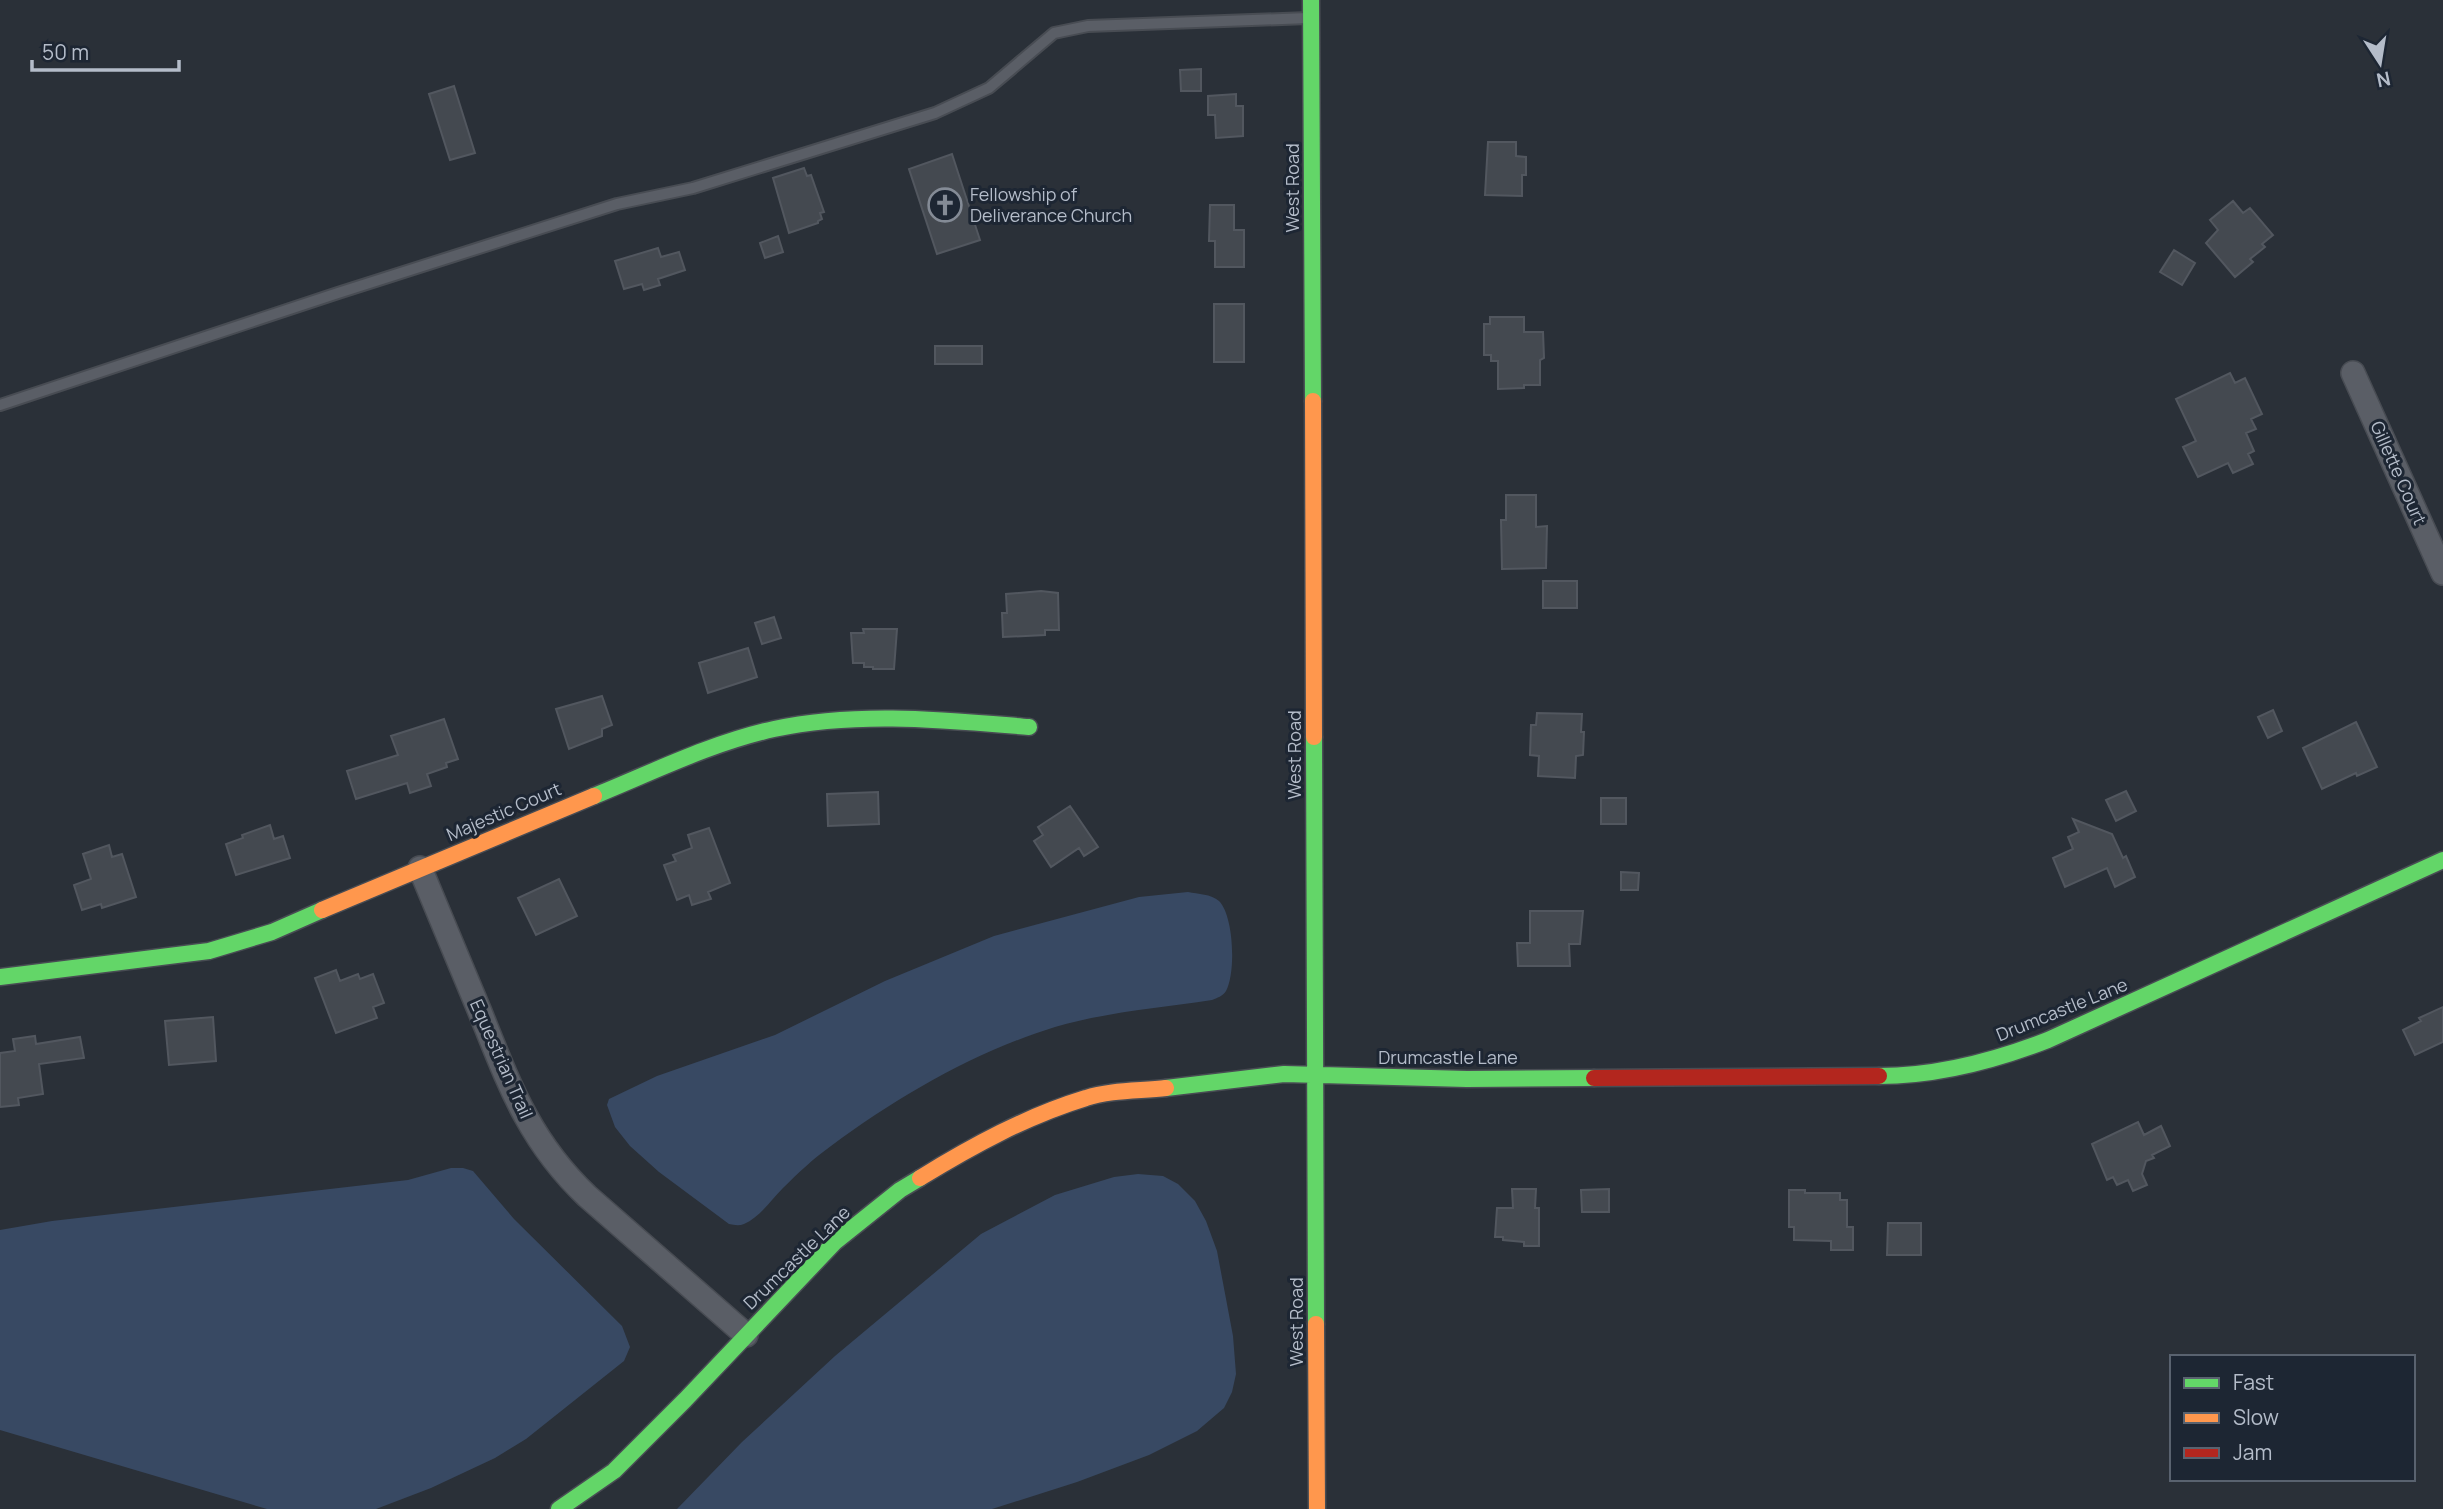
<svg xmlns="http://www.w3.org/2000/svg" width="2443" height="1509" font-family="Manrope,sans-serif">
	<rect width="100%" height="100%" fill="#2a3038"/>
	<path fill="#384963" d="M1188,892C1198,894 1211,894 1219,901C1234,916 1236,973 1226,991C1223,996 1217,998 1212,1000C1160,1008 1106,1012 1055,1027C974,1052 899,1096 831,1146C814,1158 798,1173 783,1188C771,1200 760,1217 744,1224C739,1226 734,1225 729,1224L659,1172L630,1146L615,1127L607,1105L609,1099L657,1076L775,1035L885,981L994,936L1139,897Z
		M451,1168H463L473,1171L514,1219L622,1326L630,1347L624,1361L526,1439L495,1458L431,1488L376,1509H267L0,1430V1230L52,1221L408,1180Z
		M1138,1174L1163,1176L1178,1184L1195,1201L1206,1221L1217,1251L1233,1336L1236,1374L1232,1392L1224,1408L1197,1431L1149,1455L1077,1482L992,1509H677L742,1442L835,1356L981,1234L1055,1195L1114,1177Z"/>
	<path fill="#444950" stroke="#52575f" stroke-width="2" d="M1201,69V91H1181L1180,70Z
		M454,86L475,153L450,160L429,94Z
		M1236,94V106H1243V136L1216,138L1215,115H1208V96Z
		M1488,142H1516V156L1526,157V175H1522V196L1485,195Z
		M952,154L980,240L937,254L909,169Z
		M804,168L807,176L811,175L824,212L820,213L822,219L818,221V223L789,233L773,178Z
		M2233,201L2243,213L2250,208L2273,235L2262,244L2265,247L2250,259L2253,262L2235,277L2206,243L2218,230L2210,220Z
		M1210,205H1234V230H1244V267H1215V241H1209Z
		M778,236L783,252L765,258L760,243Z
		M658,248L661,257L679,252L685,270L658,279L660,285L644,290L642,284L624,289L615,261Z
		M2174,250L2195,263L2182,285L2160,272Z
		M1214,304H1244V362H1214Z
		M1490,317H1524V332H1543L1544,358L1540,360V385H1524V388L1498,389V361H1491V355H1484V324H1490Z
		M935,346H982V364H935Z
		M2230,373L2235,383L2245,378L2262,414L2251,419L2256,429L2246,433L2254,451L2248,454L2253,464L2233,473L2228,463L2198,477L2183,447L2196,441L2176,399Z
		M1506,495H1536V527L1547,526L1546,568L1502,569L1501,520H1506Z
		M1543,581H1577V608H1543Z
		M1041,591L1058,593L1059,630H1045V635L1003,637L1002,613H1007L1006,594Z
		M774,617L781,638L762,644L755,623Z
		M863,629H897L894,669H873V667H864V663H853L851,633H864Z
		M748,648L757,677L708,693L699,663Z
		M602,696L612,725L602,729V736L569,749L556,709Z
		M2273,710L2282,731L2268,738L2258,717Z
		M1537,713L1582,714L1581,732H1584L1583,755L1576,756L1575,778L1538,776L1539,756L1530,755L1531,725H1536Z
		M444,719L458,759L446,763L447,767L427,774L431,786L410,793L407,783L356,799L347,771L398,755L391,736Z
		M2356,722L2377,767L2357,776L2356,773L2322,789L2303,748Z
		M2126,791L2136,811L2116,821L2106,800Z
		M878,792L879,824L828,826L827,794Z
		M1601,798H1626V824H1601Z
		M1070,806L1098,847L1084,856L1079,848L1051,867L1034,841L1043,835L1038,827Z
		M2073,819L2112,834L2123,858L2126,856L2135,877L2115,887L2107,868L2065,887L2053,858L2073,849L2068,837L2079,832Z
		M270,825L274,839L283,836L290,858L236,875L226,844L243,838L242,835Z
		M709,828L730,883L708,892L711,899L692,905L689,895L677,900L664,865L676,861L673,855L692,848L688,835Z
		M109,845L112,857L122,854L136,897L102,908L101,904L82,910L74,885L91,879L83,854Z
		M1621,872L1639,873L1638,890H1621Z
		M559,879L577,916L536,935L518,898Z
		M1530,911H1583L1580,944H1569L1570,966H1518L1517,943H1530Z
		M336,970L340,981L358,974L360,979L373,974L384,1003L373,1007L377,1018L336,1033L315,978Z
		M2443,1007V1042L2415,1055L2403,1030L2421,1021L2419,1018Z
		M213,1017L216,1061L169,1065L165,1021Z
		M35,1036L36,1044L80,1037L84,1058L39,1064L43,1094L18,1098L19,1105L0,1107V1053L15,1051L13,1039Z
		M2138,1122L2144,1135L2161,1126L2170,1146L2152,1155L2154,1158L2146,1161L2142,1174L2147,1185L2133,1191L2128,1180L2117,1185L2113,1177L2107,1180L2092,1144Z
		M1512,1189H1536L1535,1208H1539V1246H1524V1242L1503,1240V1237H1495L1497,1208H1513Z
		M1609,1189V1212H1582L1581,1190Z
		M1789,1190H1805V1193H1840V1200H1847V1227H1853V1250H1831V1241L1794,1240V1227H1789Z
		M1888,1223H1921V1255H1887Z"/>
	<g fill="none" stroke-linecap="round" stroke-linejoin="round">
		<defs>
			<path id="lane" d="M0,405L338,293L617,204L693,188L935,113L989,88L1054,33L1088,26L1308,18"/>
			<path id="street" d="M2353,373L2443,573
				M420,868C440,916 460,964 480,1012C509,1084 529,1141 587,1196L746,1335"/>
			<path id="fast" d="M1311,0L1313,401
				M1314,737L1316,1324
				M594,796C653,772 711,743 774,729C858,711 944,720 1029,727
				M0,977L209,951L272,932L322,910
				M1879,1076C1937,1076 1994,1061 2048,1040L2443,860
				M1166,1088L1284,1074L1467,1079L1594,1078
				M559,1509L614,1471L685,1400L835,1242L900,1190L920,1178"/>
			<path id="slow" d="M1313,401L1314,737
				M322,910L594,796
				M920,1178C972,1146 1027,1116 1086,1098C1110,1090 1140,1091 1166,1088
				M1316,1324L1317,1509"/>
			<path id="jam" d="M1594,1078L1879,1076"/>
		</defs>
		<use href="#lane" stroke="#484c53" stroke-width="14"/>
		<use href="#street" stroke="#484c53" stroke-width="26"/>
		<use href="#fast" stroke="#484c53" stroke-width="19"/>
		<use href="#slow" stroke="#484c53" stroke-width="19"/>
		<use href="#jam" stroke="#484c53" stroke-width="19"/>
		<use href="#lane" stroke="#5a5e66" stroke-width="10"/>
		<use href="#street" stroke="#5a5e66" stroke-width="23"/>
		<use href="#fast" stroke="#63d668" stroke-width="16"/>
		<use href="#slow" stroke="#ff974d" stroke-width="16"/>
		<use href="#jam" stroke="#b3261e" stroke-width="16"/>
	</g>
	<defs>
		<symbol id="church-ring" viewBox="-11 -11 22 22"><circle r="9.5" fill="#1d2633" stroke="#848b96" stroke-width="1.5"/><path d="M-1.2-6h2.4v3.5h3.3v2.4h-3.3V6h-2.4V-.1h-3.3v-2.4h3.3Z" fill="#848b96"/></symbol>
	</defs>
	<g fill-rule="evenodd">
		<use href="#church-ring" x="926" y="186" width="38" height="38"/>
	</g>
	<g text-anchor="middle" stroke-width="6" stroke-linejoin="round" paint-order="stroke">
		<g font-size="18" fill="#b4bcc9" stroke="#1d2633">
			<text transform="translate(1293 188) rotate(-90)" y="6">West Road</text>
			<text transform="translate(2398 473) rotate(66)" y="6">Gillette Court</text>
			<text transform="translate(1295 755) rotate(-90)" y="6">West Road</text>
			<text transform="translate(504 812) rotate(-23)" y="6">Majestic Court</text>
			<text transform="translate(2062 1010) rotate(-22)" y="6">Drumcastle Lane</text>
			<text x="1448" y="1064">Drumcastle Lane</text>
			<text transform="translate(501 1059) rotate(66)" y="6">Equestrian Trail</text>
			<text transform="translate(797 1258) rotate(-44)" y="6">Drumcastle Lane</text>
			<text transform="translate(1297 1322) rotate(-90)" y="6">West Road</text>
		</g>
		<g font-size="18" fill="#b4bcc9" stroke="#1d2633" text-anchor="start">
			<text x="970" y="201">Fellowship of<tspan x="970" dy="21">Deliverance Church</tspan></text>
		</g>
	</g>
	<rect x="2170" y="1355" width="245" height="126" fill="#1d2633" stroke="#59626f" stroke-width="2"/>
	<rect x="2184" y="1378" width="35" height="10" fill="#63d668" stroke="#59626f" stroke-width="2"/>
	<text x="2233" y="1390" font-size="21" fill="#b4bcc9">Fast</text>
	<rect x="2184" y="1413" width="35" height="10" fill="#ff974d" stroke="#59626f" stroke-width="2"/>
	<text x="2233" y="1425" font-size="21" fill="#b4bcc9">Slow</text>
	<rect x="2184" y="1448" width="35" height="10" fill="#b3261e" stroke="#59626f" stroke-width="2"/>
	<text x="2233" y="1460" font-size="21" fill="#b4bcc9">Jam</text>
	<g transform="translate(2380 63) rotate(168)" stroke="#1d2633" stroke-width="5" paint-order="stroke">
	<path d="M0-5L12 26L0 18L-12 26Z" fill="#b4bcc9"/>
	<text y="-10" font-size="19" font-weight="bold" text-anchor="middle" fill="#b4bcc9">N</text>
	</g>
	<path d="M32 60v10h147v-10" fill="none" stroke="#b4bcc9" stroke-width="3.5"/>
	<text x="42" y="60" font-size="21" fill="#b4bcc9" stroke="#1d2633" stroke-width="5" paint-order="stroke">50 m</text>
</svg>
